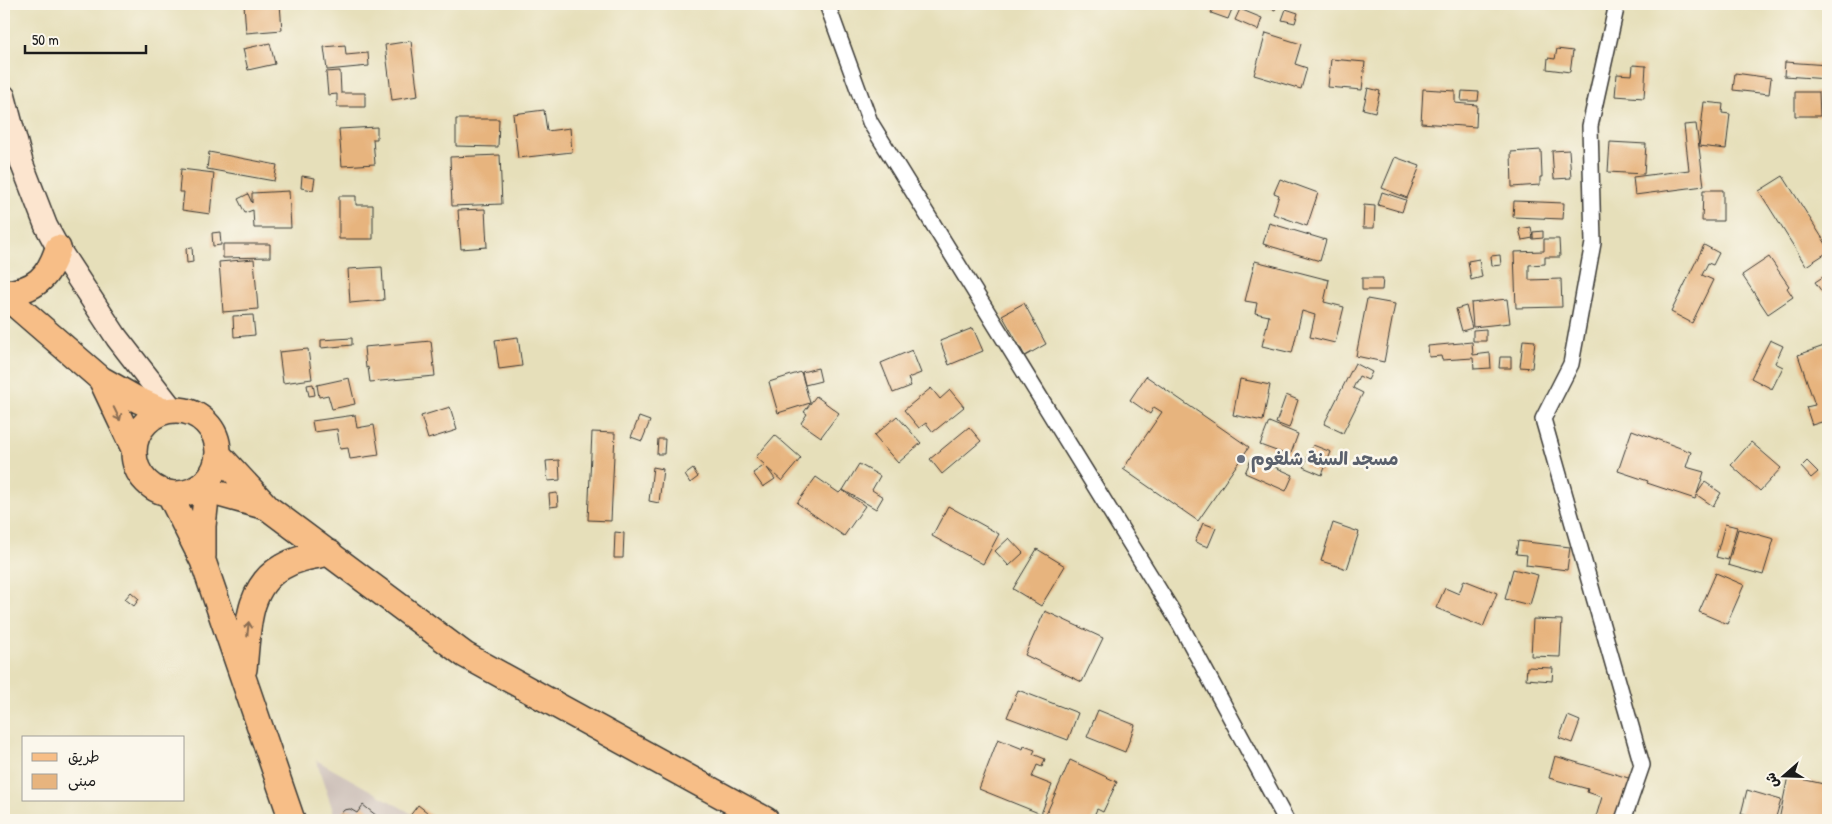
<svg xmlns="http://www.w3.org/2000/svg" width="1832" height="824" font-family="'Patrick Hand','Playpen Sans Arabic',sans-serif">
	<rect width="100%" height="100%" fill="#fbf7ec"/>
	<filter id="ink" filterUnits="userSpaceOnUse"><feTurbulence type="fractalNoise" baseFrequency=".02" numOctaves="2"/><feDisplacementMap in="SourceGraphic" scale="10" xChannelSelector="R" yChannelSelector="G"/><feConvolveMatrix kernelMatrix="1 2 1 2 8 2 1 2 1" color-interpolation-filters="sRGB"/></filter>
	<filter id="wash" filterUnits="userSpaceOnUse"><feTurbulence type="fractalNoise" baseFrequency=".0096" numOctaves="4" result="noise"/><feDisplacementMap in="SourceGraphic" scale="20" xChannelSelector="R" yChannelSelector="G"/><feGaussianBlur stdDeviation="1.12" result="paint"/><feColorMatrix in="noise" values="0 0 0 0 0 0 0 0 0 0 0 0 0 0 0 0 0 1.4 0 .05"/><feComposite in="paint" operator="in"/></filter>
	<g filter="url(#wash)">
		<rect width="100%" height="100%" fill="#e6dfba"/>
		<path fill="#cec1ba" d="M316,760L423,820H336Z"/>
		<g id="blocks">
			<path fill="#e7b47e" d="M244,4H280L282,30L246,33Z
				M1215,4H1234L1228,19L1211,13Z
				M1266,4H1277L1275,10L1265,6Z
				M1240,9L1262,18L1258,30L1235,20Z
				M1286,9L1298,13L1295,23L1282,20Z
				M1266,33L1301,44L1295,64L1307,68L1301,89L1254,75Z
				M411,41L418,96L392,100L385,45Z
				M270,43L275,64L248,70L243,49Z
				M345,45L346,55L368,53L369,66L327,70L324,47Z
				M1557,49L1573,51L1570,72L1547,69L1548,58L1555,59Z
				M1331,59L1365,62L1362,90L1328,87Z
				M1785,62L1828,65V79L1784,76Z
				M1633,65L1646,66L1644,98L1615,96L1617,74L1632,75Z
				M340,71L341,93H365V107H337V94L328,95L326,72Z
				M1735,73L1771,78L1769,94L1733,90Z
				M1368,88L1380,91L1375,112L1363,109Z
				M1423,89L1455,91V103L1477,105L1476,127L1421,123Z
				M1462,91L1479,92L1478,101H1461Z
				M1795,92H1819L1820,116H1795Z
				M1704,102L1723,104L1722,113L1730,114L1726,149L1699,146Z
				M544,110L547,131L570,128L572,152L518,158L513,114Z
				M456,119H499L498,147L456,146Z
				M1696,124L1704,186L1635,195L1633,177L1689,170L1684,125Z
				M377,127V139H373L375,164L342,166L339,129Z
				M1610,142L1646,144L1644,174L1608,172Z
				M1541,150L1542,177H1540V185L1512,187L1511,152Z
				M1569,150L1571,178L1554,179L1552,151Z
				M209,152L277,165L274,181L207,169Z
				M500,155L502,204L452,206L450,157Z
				M1395,157L1420,166L1407,198L1382,188Z
				M181,169L214,173L210,214L182,210L184,192H179Z
				M302,176L315,178L313,190L301,188Z
				M1783,176L1828,247V252L1806,266L1759,191Z
				M1280,179L1318,193L1307,226L1273,214L1279,195L1274,193Z
				M1703,190H1723V221H1702Z
				M289,191L291,228H254L253,210L245,213L238,199L248,194L252,203V193Z
				M1382,192L1406,200L1402,212L1378,205Z
				M339,196H356V205H373V239H339Z
				M1514,201L1564,203L1563,219L1513,217Z
				M1364,205L1375,206L1374,228H1363Z
				M485,209L487,247L461,249L458,210Z
				M1269,223L1326,240L1320,261L1263,244Z
				M1531,227L1533,238L1522,240L1519,229Z
				M1543,231V238L1533,239V232Z
				M220,232L221,245L213,246L212,233Z
				M1544,239H1559L1560,257H1545V264L1529,265V280L1561,279L1562,307L1516,308L1514,252L1544,251Z
				M223,244H270V257L223,258Z
				M1704,245L1719,253L1713,265L1708,263L1702,275L1713,280L1692,323L1671,312Z
				M192,247L193,262L187,263L186,248Z
				M1500,255L1501,265L1492,266L1491,256Z
				M1769,257L1789,286L1787,288L1793,297L1768,314L1742,275Z
				M254,259L258,309L223,312L219,262Z
				M1479,259L1482,277L1471,280L1468,261Z
				M1255,261L1329,280L1324,302L1344,307L1335,343L1310,337L1315,315L1302,311L1292,353L1262,346L1269,316L1255,313L1257,303L1245,301Z
				M382,267L384,300L350,303L348,269Z
				M1826,275L1828,279V288L1822,292L1815,282Z
				M1362,278H1383L1382,290H1362Z
				M1367,299L1395,304L1384,362L1356,356Z
				M1507,299L1510,323L1473,327L1471,303Z
				M1024,303L1046,344L1025,356L1002,315Z
				M1466,306L1472,328L1462,331L1456,309Z
				M253,315L255,335L234,337L233,316Z
				M973,328L983,351L949,365L940,341Z
				M1486,329V341H1473V330Z
				M518,337L522,366L499,369L495,340Z
				M352,338V345L321,348V340Z
				M1523,340L1535,341L1532,368L1520,367Z
				M1770,340L1783,346L1775,363L1783,367L1772,389L1751,378Z
				M431,341L435,376L370,382L368,367L366,368L364,347Z
				M1472,342L1473,355L1490,353L1491,368L1474,369L1473,358L1442,360L1441,356L1429,357L1428,346Z
				M1827,345L1828,350V420L1812,425L1806,407L1815,405L1798,355Z
				M308,349L312,379L283,383L279,352Z
				M912,350L921,373L908,378L911,386L893,393L881,363Z
				M1500,357H1511V368H1499Z
				M1355,363L1372,372L1368,380L1359,376L1353,388L1363,393L1343,433L1324,424Z
				M818,368L821,381L805,385L802,372Z
				M801,372L810,403L778,413L769,382Z
				M1146,376L1249,447L1198,521L1123,469L1162,412L1154,407L1150,414L1130,400Z
				M349,378L355,404L332,409L328,395L319,397L317,385Z
				M1240,379L1270,385L1263,421L1233,415Z
				M313,384L315,395L309,396L307,385Z
				M931,388L940,399L950,390L964,407L933,432L926,423L919,428L904,410Z
				M1286,395L1298,400L1289,428L1276,423Z
				M816,396L839,413L821,437L801,423L807,414L804,412Z
				M450,407L457,430L428,439L421,416Z
				M355,415L357,428L374,425L379,455L350,459L348,448L340,449L337,429L314,432L312,421Z
				M897,416L921,443L898,463L874,436Z
				M639,417L650,421L642,441L631,437Z
				M1269,422L1298,434L1290,456L1260,445Z
				M969,427L981,441L942,474L930,459Z
				M1632,430L1691,452L1686,467L1704,472L1697,494L1705,482L1721,493L1713,506L1697,495L1695,499L1647,483L1648,481L1618,471Z
				M592,432L615,433L611,521L588,520Z
				M775,435L801,458L782,481L767,468L775,479L763,487L753,473L765,465L756,457Z
				M658,439H665L664,454H657Z
				M1751,442L1781,468L1760,491L1731,465Z
				M1313,445L1331,452L1322,475L1303,467Z
				M1252,457L1293,475L1286,491L1245,473Z
				M559,460L560,480L548,481L546,461Z
				M1807,461L1818,472L1811,478L1801,467Z
				M859,464L880,476L872,490L883,497L876,509L843,490Z
				M653,467L663,469L659,503L649,501Z
				M693,469L698,477L690,483L685,475Z
				M816,477L839,493L842,490L865,506L844,536L797,503Z
				M557,493L558,506L550,507L549,494Z
				M948,506L999,534L983,564L932,536Z
				M1203,523L1216,528L1208,547L1195,542Z
				M1333,523L1359,532L1347,569L1321,561Z
				M1725,524L1737,527L1728,560L1716,557Z
				M1738,529L1774,539L1763,575L1728,565Z
				M615,532L624,533L623,558H614Z
				M1009,538L1023,553L1009,566L995,551Z
				M1518,541L1570,547L1567,570L1526,565L1527,555L1516,554Z
				M1037,549L1065,566L1041,606L1013,589Z
				M1513,569L1538,575L1530,605L1505,599Z
				M1716,573L1744,585L1727,624L1699,612Z
				M1464,580L1497,593L1483,627L1436,608L1445,588L1459,594Z
				M131,592L139,599L134,606L125,599Z
				M1045,611L1103,638L1082,682L1025,655Z
				M1533,619L1562,620L1560,657L1531,656Z
				M1527,667L1553,668L1552,681L1526,679Z
				M1018,690L1078,713L1068,740L1007,717Z
				M1098,710L1135,725L1125,752L1087,737Z
				M1568,716L1580,721L1572,743L1559,738Z
				M998,739L1023,749L1024,746L1035,750L1033,754L1045,759L1042,767L1037,765L1032,777L1052,785L1041,814L979,789Z
				M1555,756L1635,780L1624,820H1595L1602,797L1587,792L1588,789L1549,778Z
				M1070,760L1117,782L1103,812L1097,809L1092,820H1052L1045,817Z
				M1788,776L1828,785V820H1779Z
				M1747,790L1781,800L1775,820H1761L1741,814Z
				M363,805L382,820H342L339,816L344,810L350,809L357,813Z
				M418,805L432,816L430,820H414L409,817Z"/>
		</g>
	</g>
	<g filter="url(#ink)">
		<use href="#blocks" fill-opacity="0" stroke="#3a3934" stroke-width="1"/>
		<g fill="none" stroke-linecap="round" stroke-linejoin="round">
			<defs>
				<path id="minor" d="M827,4L870,122L1180,624L1286,820
					M1617,4L1590,126L1593,243L1571,364L1543,419L1642,765L1623,820"/>
				<path id="secondary" d="M4,96L22,164L46,226L58,248L117,338L173,410"/>
				<path id="primary" d="M4,293C35,291 49,277 58,248
					M4,295L101,379L138,400L163,411
					M101,379L134,449
					M134 452a42 42 0 1 1 84 0a42 42 0 1 1-84 0Z
					M218,454L268,508L465,655L766,820
					M198,488L266,507
					M169,493L203,561L292,820
					M203,556V526L208,480
					M244,669C248,632 246,587 282,567C297,558 314,556 330,553"/>
			</defs>
			<use href="#minor" stroke="#3a3934" stroke-width="18"/>
			<use href="#secondary" stroke="#3a3934" stroke-width="25"/>
			<use href="#primary" stroke="#3a3934" stroke-width="28"/>
			<use href="#minor" stroke="#fff" stroke-width="15"/>
			<use href="#secondary" stroke="#fce5cf" stroke-width="22"/>
			<use href="#primary" stroke="#f7be87" stroke-width="25"/>
		</g>
		<defs><path id="oneway-shaft" d="M-6 0H5M1.5-3L5.5 0L1.5 3" fill="none" stroke-width="1.6" stroke-linecap="round" stroke-linejoin="round" transform="scale(1.25)"/></defs>
		<g stroke="#8a6d52">
			<use href="#oneway-shaft" transform="translate(117 414) rotate(64)"/>
			<use href="#oneway-shaft" transform="translate(248 629) rotate(-84)"/>
		</g>
	</g>
	<circle fill="#6b7280" stroke="#fbf7ec" stroke-width="2" cx="1241" cy="459" r="5"/>
	<g text-anchor="middle" stroke-width="5" stroke-linejoin="round" paint-order="stroke">
		<g font-size="18" font-weight="bold" fill="#5b616d" stroke="#fbf7ec" text-anchor="start">
			<text x="1251" y="465">مسجد السنة شلغوم</text>
		</g>
	</g>
	<rect width="1832" height="824" fill="none" stroke="#fbf7ec" stroke-width="20"/>
	<rect x="22" y="736" width="162" height="65" fill="#fbf7ec" stroke="#a29f99"/>
	<rect x="32" y="753" width="25" height="8" fill="#f7be87" stroke="#a29f99"/>
	<text x="68" y="762" font-size="15" fill="#1c1c1c">طريق</text>
	<rect x="32" y="774" width="25" height="15" fill="#e7b47e" stroke="#a29f99"/>
	<text x="68" y="786" font-size="15" fill="#1c1c1c">مبنى</text>
	<g transform="translate(1784 776) rotate(250)" stroke="#fbf7ec" stroke-width="4" paint-order="stroke">
	<path d="M0-4L9 19L0 12L-9 19Z" fill="#1c1c1c"/>
	<text y="-8" font-size="14" font-weight="bold" text-anchor="middle" fill="#1c1c1c">ش</text>
	</g>
	<path d="M25 45v8h121v-8" fill="none" stroke="#1c1c1c" stroke-width="2.5"/>
	<text x="32" y="45" font-size="15" fill="#1c1c1c" stroke="#fbf7ec" stroke-width="4" paint-order="stroke">50 m</text>
</svg>
